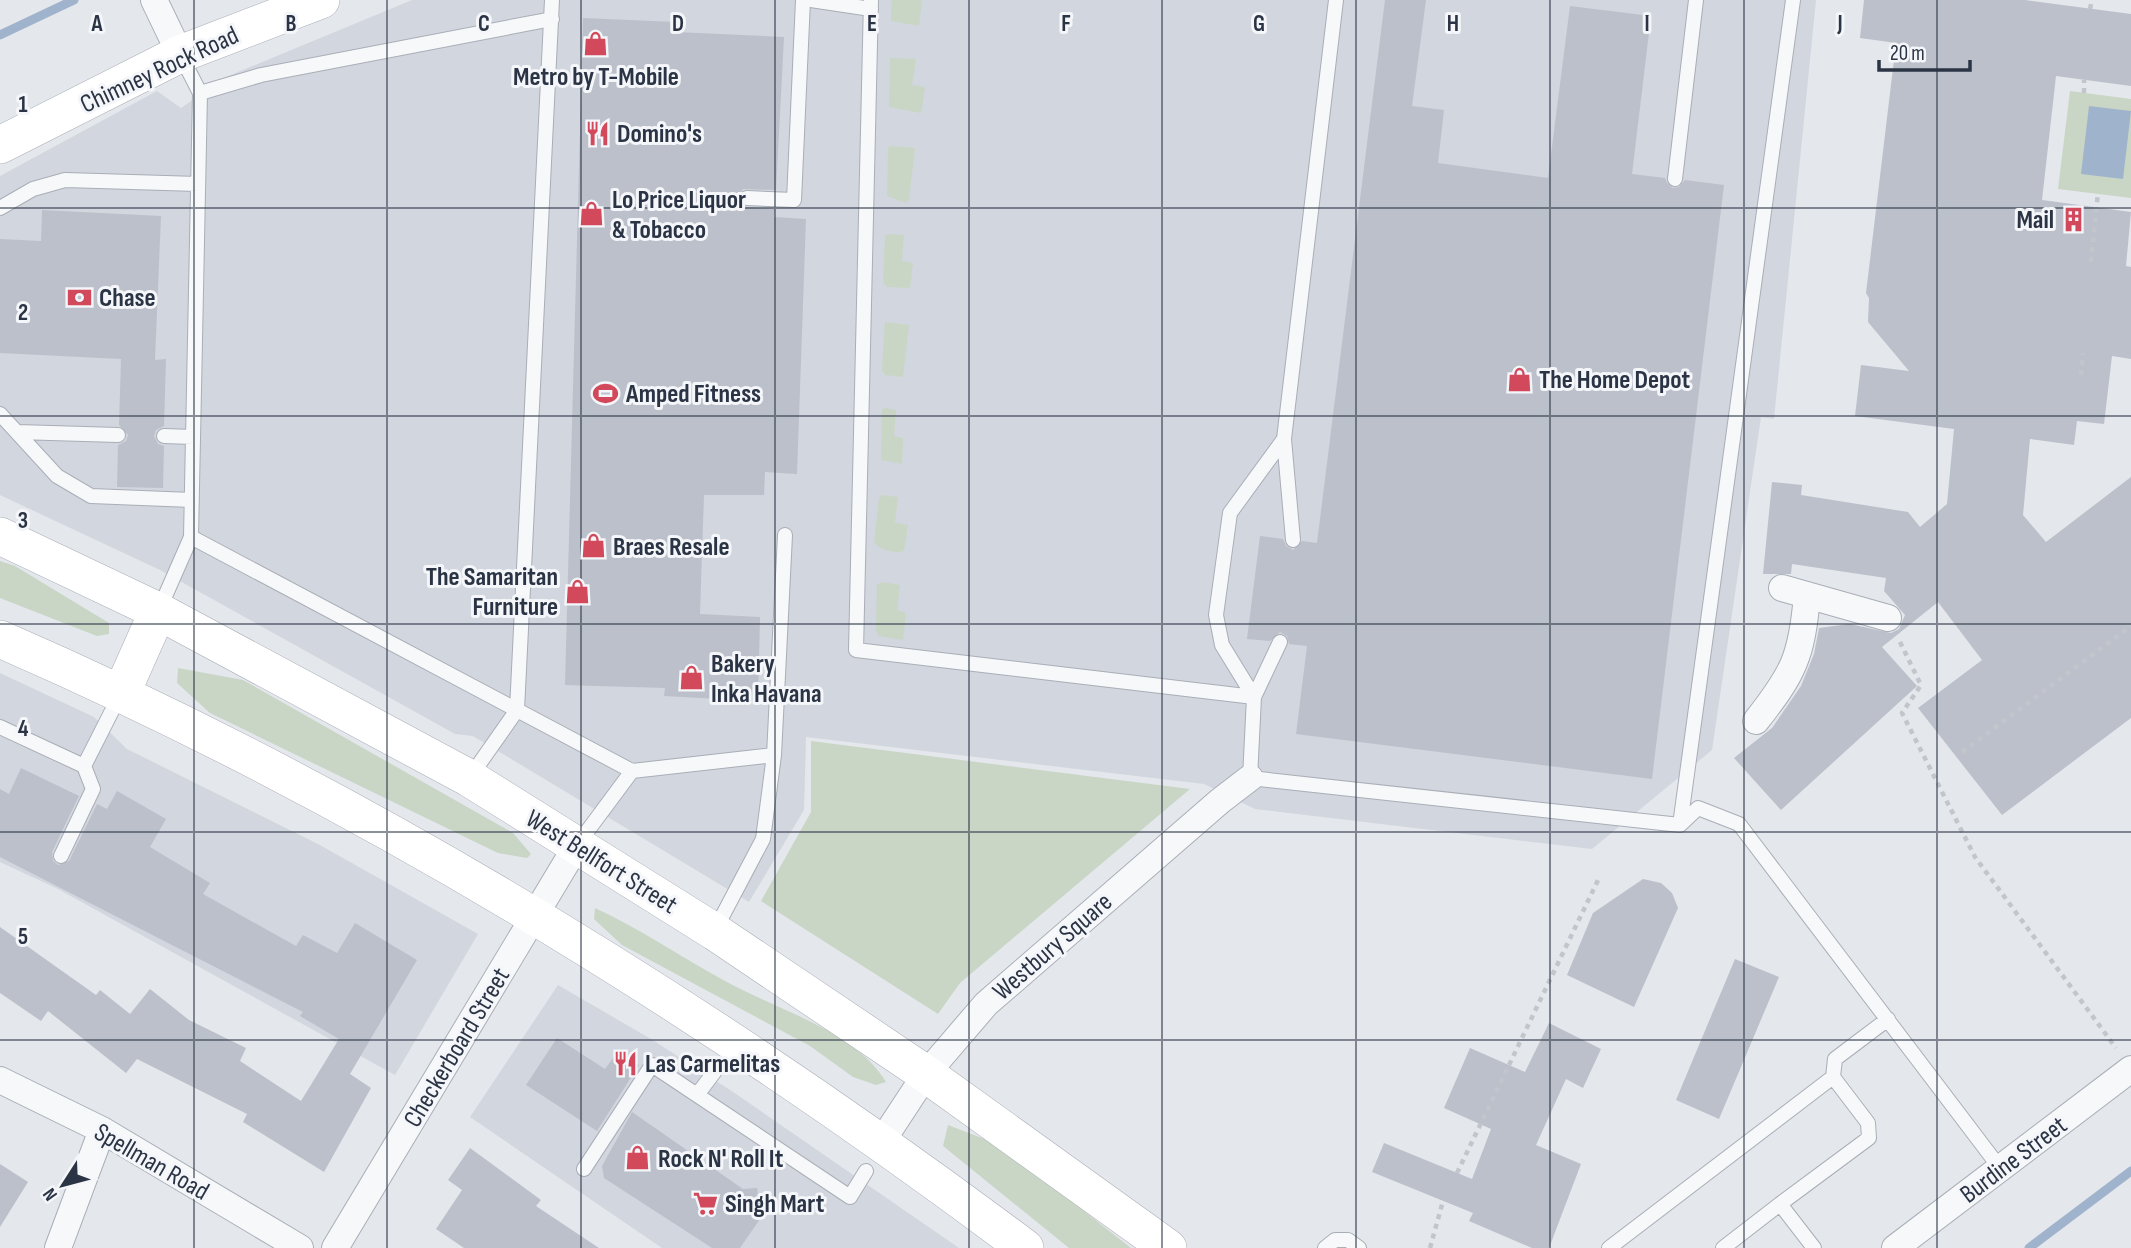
<svg xmlns="http://www.w3.org/2000/svg" width="2131" height="1248" font-family="'Sofia Sans Condensed',sans-serif">
	<rect width="100%" height="100%" fill="#e4e7ec"/>
	<path fill="#d2d6de" d="M412,0H1816L1774,419L1761,417L1712,750L1592,849L1255,809L1204,784L806,737L804,810L749,902L473,736L455,734L160,570L0,495V176L157,91L181,108L226,77Z
		M0,673L94,717L127,749L318,844L478,934L395,1075L58,889L0,862Z
		M558,985L651,1039L736,1094L959,1248H662L470,1117Z"/>
	<path fill="#c9d6c5" d="M892,0H922L919,26L891,21Z
		M890,58L916,59L912,85L925,87L921,113L889,107Z
		M2070,91L2131,99V198L2058,189Z
		M890,146L915,148L909,200L906,203L887,196L888,149Z
		M888,234L904,235L902,261L913,263L910,288L887,287L883,282L885,236Z
		M885,322L909,325L903,377L885,375L882,370Z
		M885,408L896,410L894,436L903,438L902,464L881,460L882,410Z
		M882,495L898,497L895,523L908,525L904,551C895,554 880,550 874,542L879,499Z
		M0,561L15,566L109,623V634L97,636L0,598Z
		M882,582L900,585L897,610L906,613L903,640L879,636L876,631L877,585Z
		M178,668L243,680L513,833L531,854L527,858L498,853L210,713L177,683Z
		M811,741L1190,789L960,983L938,1014L761,901L811,812Z
		M595,908C641,929 681,957 725,981C775,1009 856,1031 886,1082L876,1085L853,1077L810,1046L622,945L594,919Z
		M948,1125L1000,1145L1131,1248H1069L943,1146Z"/>
	<path fill="#9fb4cc" d="M2089,106L2131,111L2123,179L2081,174Z"/>
	<g fill="none" stroke-linecap="round" stroke-linejoin="round">
		<path stroke="#9fb4cc" stroke-width="9" d="M0,35L74,0
			M2029,1248L2131,1171"/>
	</g>
	<path fill="#bbc0ca" d="M1385,0H1426L1412,106L1444,110L1438,163L1548,178L1570,6L1651,16L1632,174L1665,178L1667,183L1673,188L1679,187L1685,180L1724,185L1652,779L1296,734L1307,646L1289,644L1287,636L1280,632L1270,641L1247,639L1260,536L1283,539L1286,546L1293,550L1302,541L1317,543Z
		M1864,0H2025L2131,14V86L2056,76L2042,200L2131,212L2126,266L2131,267V359L2112,356L2104,424L2077,421L2074,445L2030,439L2023,515L2046,542L2131,477V718L2002,815L1918,708L1982,660L1938,602L1882,647L1917,686L1781,810L1734,758L1772,728L1801,686L1814,654L1819,628L1850,624L1891,633L1899,629L1905,615L1884,591L1886,578L1792,564L1791,574H1763L1772,482L1802,485L1801,495L1908,512L1920,527L1947,504L1954,429L1855,416L1861,365L1909,371L1868,322L1869,298L1866,293L1896,43L1860,38Z
		M583,18L676,22V32L784,37L776,190L743,189L737,198L746,207L775,209L774,217L806,219L797,474L765,472L764,495H704L700,614L760,617L758,701L664,696L665,688L565,685Z
		M42,210L161,216L155,360L166,359L164,426L156,430L154,436L158,444L164,446L163,488L117,487L118,445L126,441L128,435L119,425L121,359L0,353V239L41,241Z
		M21,768L79,796L52,852L53,861L58,865L69,861L97,804L107,809L117,791L166,819L150,847L210,883L203,894L296,946L303,935L337,953L355,923L417,960L350,1074L371,1088L324,1172L243,1122L247,1114L137,1059L126,1073L48,1011L41,1021L0,993V927L96,995L100,990L130,1014L150,989L189,1020L246,1048L240,1061L301,1101L339,1039L300,1016L303,1012L0,857V789L9,794Z
		M1643,879L1661,883L1672,893L1678,908L1634,1007L1567,975L1593,913Z
		M1735,959L1779,977L1719,1119L1676,1100Z
		M1549,1023L1601,1049L1583,1088L1566,1079L1536,1145L1581,1164L1549,1248H1532L1469,1221L1473,1213L1372,1172L1384,1143L1472,1179L1491,1129L1444,1108L1470,1048L1525,1072Z
		M557,1038L605,1069L618,1051L639,1065L597,1131L526,1085Z
		M632,1112L743,1189L757,1188L762,1216L740,1248H712L604,1178L602,1166Z
		M470,1148L541,1200L536,1206L599,1248H464L436,1229L462,1190L448,1180Z
		M0,1164L28,1182L0,1227Z"/>
	<g fill="none" stroke-linecap="round" stroke-linejoin="round">
		<defs>
			<path id="lane" d="M811,0L871,9
				M871,0L856,650L1254,697
				M200,93L261,75L552,19
				M1675,179L1696,0
				M747,198L794,200L803,0
				M0,208L33,189L65,180L198,184
				M0,414L57,476L91,496L192,500
				M17,432L118,435
				M164,436L193,437
				M191,537L632,771L774,755
				M1293,540L1284,439L1336,0
				M159,610L191,537L200,93L180,54
				M1280,642L1254,697L1250,778L1680,825L1698,808L1739,824L2000,1168
				M1254,697L1222,645L1216,615L1230,513L1284,439
				M0,727L84,766
				M470,777L517,710L552,0
				M1680,825L1793,0
				M577,845L632,771
				M61,856L93,789L84,766L121,693
				M715,930L763,839L774,755L785,535
				M715,1071L697,1095L850,1197L866,1171
				M584,1169L652,1065L697,1095
				M1780,1204L1869,1138L1868,1123L1833,1077L1835,1059L1888,1019
				M1325,1248L1335,1240H1348L1359,1248
				M1609,1248L1833,1077
				M1723,1248L1780,1204L1814,1248"/>
			<path id="street" d="M154,0L180,54
				M1782,588L1888,618
				M1756,721C1794,673 1802,656 1807,595
				M0,1080L102,1130L300,1248
				M882,1141L926,1074L986,1004L1220,801L1250,778
				M58,1248L102,1130
				M335,1248L577,845
				M1895,1248L2131,1069"/>
			<path id="secondary" d="M0,145L180,54L321,0
				M0,536L158,611L469,778L715,932L926,1074L1168,1248
				M0,639C366,798 706,1009 1025,1248
				M122,692L158,611"/>
		</defs>
		<use href="#lane" stroke="#a9aeb7" stroke-width="16"/>
		<use href="#street" stroke="#a9aeb7" stroke-width="28"/>
		<use href="#secondary" stroke="#a9aeb7" stroke-width="38"/>
		<path stroke="#c2c5cb" stroke-width="4.5" stroke-dasharray="5 5" stroke-linecap="butt" d="M2090,9L2092,0
			M2084,93V80
			M2091,262L2098,193
			M2081,375L2083,353
			M1900,642L1921,685L1902,713L1975,857L2116,1048
			M1962,752L2131,626
			M1457,1173L1599,878
			M1430,1248L1443,1201"/>
		<use href="#lane" stroke="#f7f8fa" stroke-width="14"/>
		<use href="#street" stroke="#f7f8fa" stroke-width="26"/>
		<use href="#secondary" stroke="#fff" stroke-width="37"/>
	</g>
	<path fill="none" stroke="#2b3445" stroke-width="2" stroke-opacity="0.55" d="M194,0V1248M387,0V1248M581,0V1248M775,0V1248M969,0V1248M1162,0V1248M1356,0V1248M1550,0V1248M1744,0V1248M1937,0V1248M0,208H2131M0,416H2131M0,624H2131M0,832H2131M0,1040H2131"/>
	<defs>
		<symbol id="shop-bare" viewBox="-9 -9 18 18"><path d="M-5-2.5h2.3a2.7 3.5 0 0 1 5.4 0H5L5.5 6h-11ZM-1.5-2.5h3a1.5 2.3 0 0 0-3 0Z" fill="#d1495b" stroke="#f4f6f9" stroke-width="2.5" paint-order="stroke"/></symbol>
		<symbol id="restaurant-bare" viewBox="-9 -9 18 18"><path d="M-5-6h1v4h1v-4h1v4h1v-4h1v5L-1.5 .5V6h-2V.5L-5-1ZM5-6V6H3V1.5H1.5Q1.5-4 5-6Z" fill="#d1495b" stroke="#f4f6f9" stroke-width="2.5" paint-order="stroke"/></symbol>
		<symbol id="building-bare" viewBox="-9 -9 18 18"><path d="M-4-6H4V6H1V3H-1V6H-4ZM-2.5-4.3h1.7v1.8h-1.7ZM.8-4.3h1.7v1.8H.8ZM-2.5-1h1.7V.8h-1.7ZM.8-1h1.7V.8H.8Z" fill="#d1495b" stroke="#f4f6f9" stroke-width="2.5" paint-order="stroke"/></symbol>
		<symbol id="bank-bare" viewBox="-9 -9 18 18"><path d="M-6-4H6V4H-6ZM0-2.3a2.3 2.3 0 1 0 0 4.6a2.3 2.3 0 1 0 0-4.6Z" fill="#d1495b" stroke="#f4f6f9" stroke-width="2.5" paint-order="stroke"/></symbol>
		<symbol id="stadium-bare" viewBox="-9 -9 18 18"><path d="M0-5a6.5 5 0 1 0 0 10a6.5 5 0 1 0 0-10ZM-3.5-1.8h7v3.6h-7Z" fill="#d1495b" stroke="#f4f6f9" stroke-width="2.5" paint-order="stroke"/></symbol>
		<symbol id="supermarket-bare" viewBox="-9 -9 18 18"><path d="M-6-5.5h2.5l.6 2H6L4.5 2H-2.5L-4.4-4H-6ZM-1.5 3.2a1.3 1.3 0 1 0 .1 0ZM3 3.2a1.3 1.3 0 1 0 .1 0Z" fill="#d1495b" stroke="#f4f6f9" stroke-width="2.5" paint-order="stroke"/></symbol>
	</defs>
	<g fill-rule="evenodd">
		<use href="#shop-bare" x="578" y="26" width="35" height="35"/>
		<use href="#restaurant-bare" x="580" y="116" width="35" height="35"/>
		<use href="#shop-bare" x="574" y="196" width="35" height="35"/>
		<use href="#building-bare" x="2056" y="202" width="35" height="35"/>
		<use href="#bank-bare" x="62" y="280" width="35" height="35"/>
		<use href="#shop-bare" x="1502" y="362" width="35" height="35"/>
		<use href="#stadium-bare" x="588" y="376" width="35" height="35"/>
		<use href="#shop-bare" x="576" y="528" width="35" height="35"/>
		<use href="#shop-bare" x="560" y="574" width="35" height="35"/>
		<use href="#shop-bare" x="674" y="660" width="35" height="35"/>
		<use href="#restaurant-bare" x="608" y="1046" width="35" height="35"/>
		<use href="#shop-bare" x="620" y="1140" width="35" height="35"/>
		<use href="#supermarket-bare" x="688" y="1186" width="35" height="35"/>
	</g>
	<g text-anchor="middle" stroke-width="6" stroke-linejoin="round" paint-order="stroke">
		<g font-size="26" fill="#2b3445" stroke="#f4f6f9">
			<text transform="translate(159 69) rotate(-25)" y="9">Chimney Rock Road</text>
			<text transform="translate(602 861) rotate(32)" y="9">West Bellfort Street</text>
			<text transform="translate(1052 946) rotate(-41)" y="9">Westbury Square</text>
			<text transform="translate(456 1047) rotate(-59)" y="9">Checkerboard Street</text>
			<text transform="translate(2013 1159) rotate(-37)" y="9">Burdine Street</text>
			<text transform="translate(152 1161) rotate(30)" y="9">Spellman Road</text>
		</g>
		<g font-size="26" font-weight="bold" fill="#2b3445" stroke="#f4f6f9" text-anchor="start">
			<text x="596" y="85" text-anchor="middle">Metro by T-Mobile</text>
			<text x="617" y="142">Domino's</text>
			<text x="612" y="208">Lo Price Liquor<tspan x="612" dy="30">&amp; Tobacco</tspan></text>
			<text x="2054" y="228" text-anchor="end">Mail</text>
			<text x="99" y="306">Chase</text>
			<text x="1539" y="388">The Home Depot</text>
			<text x="626" y="402">Amped Fitness</text>
			<text x="613" y="555">Braes Resale</text>
			<text x="558" y="585" text-anchor="end">The Samaritan<tspan x="558" dy="30">Furniture</tspan></text>
			<text x="711" y="672">Bakery<tspan x="711" dy="30">Inka Havana</tspan></text>
			<text x="645" y="1072">Las Carmelitas</text>
			<text x="658" y="1167">Rock N' Roll It</text>
			<text x="725" y="1212">Singh Mart</text>
		</g>
	</g>
	<g font-size="23" text-anchor="middle" font-weight="bold" fill="#2b3445" stroke="#f4f6f9" stroke-width="6" stroke-linejoin="round" paint-order="stroke">
		<text x="97" y="31">A</text>
		<text x="291" y="31">B</text>
		<text x="484" y="31">C</text>
		<text x="678" y="31">D</text>
		<text x="872" y="31">E</text>
		<text x="1066" y="31">F</text>
		<text x="1259" y="31">G</text>
		<text x="1453" y="31">H</text>
		<text x="1647" y="31">I</text>
		<text x="1840" y="31">J</text>
		<text x="23" y="112">1</text>
		<text x="23" y="320">2</text>
		<text x="23" y="528">3</text>
		<text x="23" y="736">4</text>
		<text x="23" y="944">5</text>
	</g>
	<g transform="translate(63 1185) rotate(234)" stroke="#f4f6f9" stroke-width="5" paint-order="stroke">
	<path d="M0-5L12 26L0 18L-12 26Z" fill="#2b3445"/>
	<text y="-10" font-size="19" font-weight="bold" text-anchor="middle" fill="#2b3445">N</text>
	</g>
	<path d="M1879 60v10h91v-10" fill="none" stroke="#2b3445" stroke-width="3.5"/>
	<text x="1890" y="60" font-size="21" fill="#2b3445" stroke="#f4f6f9" stroke-width="5" paint-order="stroke">20 m</text>
</svg>
